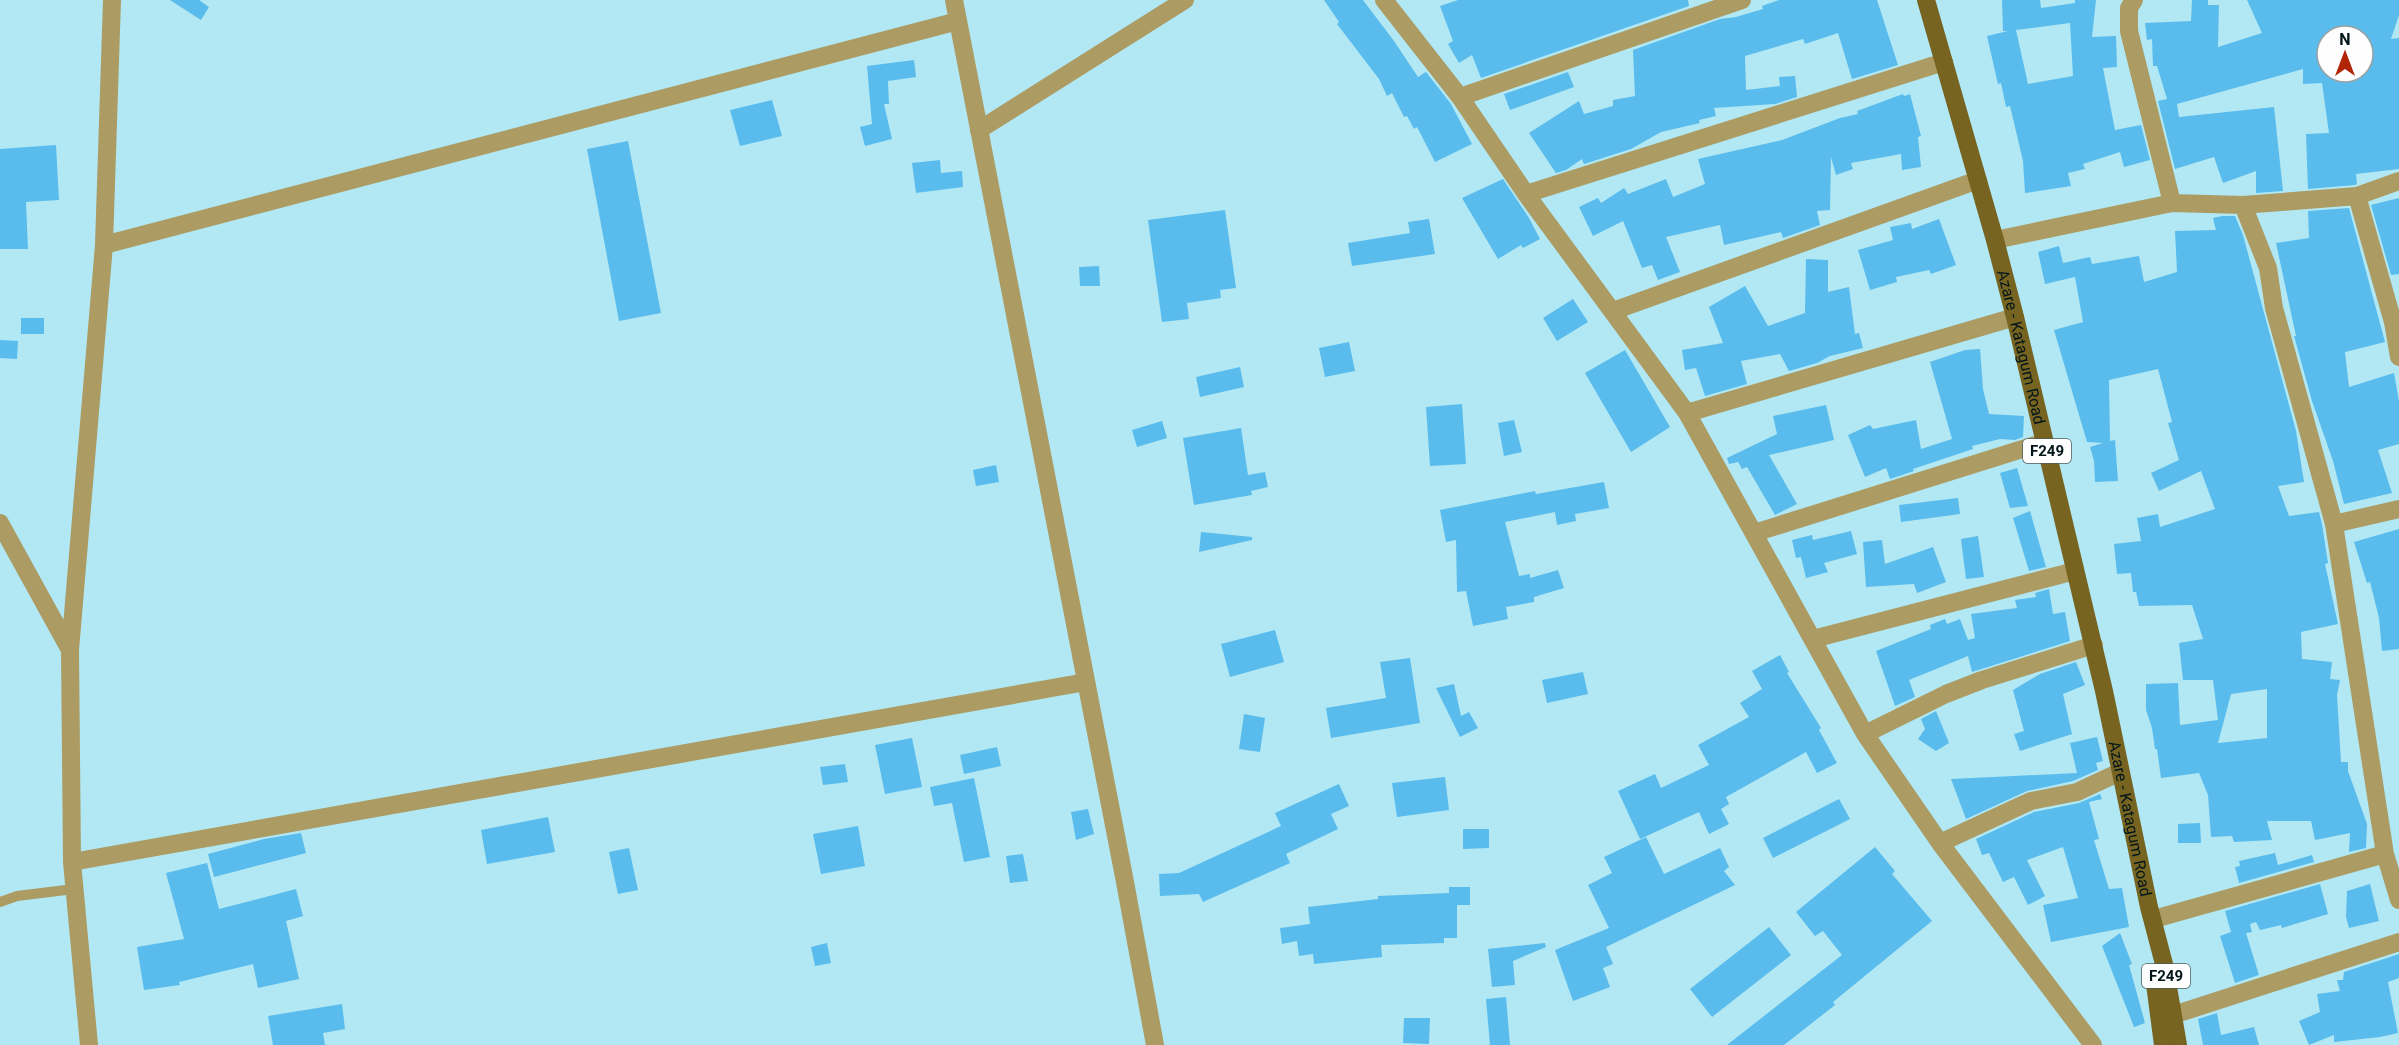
<svg xmlns="http://www.w3.org/2000/svg" width="2399" height="1045" font-family="Roboto,sans-serif">
	<rect width="100%" height="100%" fill="#b1e8f4"/>
	<path fill="#5abcec" fill-rule="evenodd" d="M170,0H199L209,7L201,20Z
		M1324,0H1363L1394,41L1418,77L1426,72L1451,104L1472,144L1435,162L1417,127L1414,129L1407,116L1404,117L1392,93L1387,96L1379,79L1337,24L1339,22Z
		M1458,0H1688L1689,6L1481,78L1472,55L1459,63L1448,44L1453,41L1440,6Z
		M1779,0H1877L1898,65L1852,79L1838,33L1805,44L1803,39L1745,56L1746,90L1780,86L1779,77L1795,76L1797,97L1775,104L1714,108L1716,116L1699,120L1700,123L1661,132L1631,149L1584,164L1582,159L1566,170L1556,173L1529,133L1579,101L1584,114L1613,106V100L1635,96L1633,50L1720,19L1736,17L1763,9L1762,6Z
		M2002,0H2040L2041,8L2075,3V0H2096L2092,37L2116,36L2117,67L2103,68L2115,130L2141,125L2150,160L2124,167L2120,152L2083,164L2085,169L2068,173L2071,186L2025,193L2023,161L2010,106L2006,107L2001,83L1998,84L1987,36L2008,31H2003ZM2070,23L2073,76L2028,84L2016,30Z
		M2192,0H2208V5H2219L2218,47L2262,33L2247,0H2399V15L2391,39L2399,38V169L2356,174L2357,184L2355,185L2308,189L2306,134L2329,133L2322,83L2303,84V69L2177,104L2179,117L2274,107L2283,191L2256,193V171L2223,183L2214,157L2175,169L2158,101L2167,99L2157,66H2153L2152,39L2147,40L2145,23L2191,21ZM2326,36H2363V72H2327Z
		M914,60L916,77L888,81L889,104H884L892,139L865,146L860,127L872,124L867,66Z
		M1568,72L1574,87L1510,110L1504,94Z
		M1903,94L1904,96L1910,94L1921,136L1918,137L1921,167L1902,170L1901,154L1851,163L1853,169L1836,175L1831,157L1830,210L1817,211L1820,225L1783,238L1781,232L1724,245L1720,225L1666,237L1680,272L1658,280L1652,265L1642,268L1623,221L1593,236L1579,207L1598,198L1601,203L1624,188L1628,194L1666,179L1673,197L1705,184L1698,159L1782,140L1840,118L1858,114L1857,111Z
		M772,100L782,136L740,146L730,110Z
		M628,141L661,313L619,321L587,149Z
		M56,145L59,200L26,202L28,249H0V149Z
		M940,160L941,173L962,171L963,187L916,193L912,163Z
		M1503,179L1529,218L1540,239L1523,248L1521,245L1498,259L1462,198Z
		M2399,198V274L2391,275L2371,205Z
		M2349,208L2385,342L2345,352L2349,387L2394,373L2399,401V444L2378,450L2392,493L2344,504L2333,461L2312,401L2294,336H2296L2276,243L2309,238L2308,211Z
		M1225,210L1236,288L1220,290L1221,298L1187,303L1189,319L1162,322L1148,220Z
		M2222,216H2235L2243,235L2296,431L2304,482L2278,486L2289,516L2319,512L2322,524L2328,563L2325,564L2338,624L2301,632L2302,659L2332,662L2330,679L2340,680L2337,695L2341,762H2348V771L2367,824L2366,848L2349,852L2350,833L2315,840L2311,821H2267L2272,840L2234,842L2232,836L2211,837L2208,795L2199,773L2161,778L2157,749H2155L2152,728L2146,710V684L2178,683L2180,725L2218,720L2213,680H2183L2179,643L2203,639L2192,605L2139,606L2136,592H2133L2131,573L2117,574L2114,544L2141,541L2137,518L2158,514L2160,527L2215,509L2201,471L2159,491L2151,473L2179,460L2168,423L2172,422L2158,369L2109,380L2110,441L2115,440L2118,481L2095,482L2094,461L2090,447L2103,443L2087,442L2054,330L2083,322L2075,277L2045,284L2038,252L2059,246L2063,263L2090,257L2092,264L2139,256L2144,282L2177,272L2175,231L2216,230L2213,218ZM2267,689V738L2218,743L2231,694Z
		M1429,219L1435,254L1352,266L1348,243L1410,233L1408,222Z
		M1939,219L1956,265L1931,274L1929,270L1896,277L1897,282L1870,290L1858,250L1893,240L1890,227L1911,223L1912,229Z
		M1806,259L1828,260V292L1849,287L1855,334L1859,333L1863,348L1830,356L1817,363L1789,371L1780,354L1741,361L1747,384L1705,396L1696,368L1685,370L1682,350L1723,343L1709,307L1745,286L1768,326L1805,313Z
		M1099,266L1100,286H1080L1079,267Z
		M1573,299L1588,322L1557,341L1543,318Z
		M21,318H44V334H21Z
		M0,340L18,341L17,359L0,358Z
		M1349,342L1355,371L1325,377L1319,348Z
		M1980,349L1983,389L1989,414L2024,416L2023,437L2015,440L2000,439L1972,446L1973,449L1913,469L1914,471L1890,479L1886,468L1865,477L1848,435L1870,425L1873,429L1916,420L1921,449L1952,439L1930,362L1965,350Z
		M1625,350L1670,427L1631,452L1585,373Z
		M1240,367L1244,387L1200,397L1196,377Z
		M1462,404L1466,464L1430,466L1426,407Z
		M1826,405L1834,440L1769,455L1797,504L1775,515L1747,467L1742,469L1738,462L1729,464L1727,458L1777,434L1773,416Z
		M1514,420L1522,452L1504,456L1498,423Z
		M1162,421L1167,438L1137,447L1132,430Z
		M1241,428L1248,475L1265,472L1268,487L1251,491L1252,495L1194,505L1183,438Z
		M996,465L999,482L976,486L973,470Z
		M2017,468L2028,506L2010,508L2000,473Z
		M1604,482L1609,508L1575,514L1576,521L1557,525L1555,512L1505,522L1519,576L1530,574V578L1558,570L1564,588L1534,597V602L1506,607L1508,619L1473,626L1466,591L1457,592L1456,540L1446,542L1440,510L1535,491L1536,494Z
		M1958,498L1960,514L1901,522L1899,505Z
		M2030,511L2046,567L2029,571L2013,518Z
		M2399,529V649L2382,651L2379,618L2370,582L2367,583L2354,542Z
		M1851,531L1857,554L1824,563L1828,572L1806,578L1801,557L1796,558L1792,540L1812,535L1813,540Z
		M1201,532L1252,537V540L1199,552Z
		M1978,536L1984,577L1966,579L1961,539Z
		M1882,540L1885,564L1933,547L1946,582L1917,593L1914,584L1866,587L1863,542Z
		M2049,589L2053,614L2065,612L2070,641L1972,672L1968,656L1909,680L1915,697L1895,706L1876,651L1931,629L1930,625L1945,619L1947,624L1960,619L1968,640L1975,638L1971,614L2017,608L2015,600L2036,597L2035,593Z
		M1275,630L1284,662L1230,677L1221,644Z
		M1780,655L1789,672L1787,673L1821,728L1819,730L1837,763L1817,773L1806,752L1726,797L1729,804L1721,809L1729,824L1709,834L1699,812L1640,839L1618,791L1655,774L1661,788L1709,765L1698,745L1749,717L1740,703L1762,689L1752,671Z
		M1410,658L1420,723L1331,738L1326,708L1386,698L1380,662Z
		M2076,662L2085,685L2063,694L2072,734L2020,751L2014,734L2024,731L2013,690L2040,674Z
		M1583,672L1588,694L1547,703L1542,680Z
		M1454,684L1461,716L1469,712L1478,728L1460,737L1436,688Z
		M1936,711L1949,743L1936,751L1918,739L1925,729L1921,719Z
		M1244,714L1265,718L1260,752L1239,749Z
		M2097,737L2103,761L2096,763L2098,770L2073,781L2027,791L1966,819L1951,779L2077,773L2070,743Z
		M912,738L922,787L885,794L875,745Z
		M997,747L1001,766L964,774L960,755Z
		M845,764L848,782L823,785L820,767Z
		M1445,777L1449,810L1397,817L1392,783Z
		M974,778L990,857L964,862L952,803L934,806L930,787Z
		M1339,784L1349,806L1331,814L1338,829L1286,854L1290,863L1203,902L1199,894L1160,896L1159,874L1179,873L1281,826L1275,813Z
		M2100,794L2102,799L2089,802L2099,839L2094,840L2109,889L2122,888L2129,927L2051,942L2043,905L2078,898L2063,847L2027,860L2045,896L2028,905L2014,877L2003,882L1989,853L1982,855L1976,839L2034,812L2079,803Z
		M1839,799L1850,819L1773,858L1763,838Z
		M1088,809L1094,834L1076,840L1071,812Z
		M548,817L555,852L487,864L481,830Z
		M2200,823L2201,843H2178V824Z
		M858,826L865,866L821,874L813,834Z
		M1463,829H1489V848L1463,849Z
		M301,833L306,853L214,877L208,854L264,839Z
		M1646,837L1664,874L1720,848L1729,867L1724,871L1735,885L1606,947L1613,964L1603,968L1610,987L1573,1001L1555,950L1609,928L1588,885L1612,873L1604,857Z
		M1875,847L1895,871L1892,874L1932,921L1833,1002L1835,1005L1784,1045H1727L1842,955L1823,931L1815,936L1796,912Z
		M629,848L638,890L618,894L609,852Z
		M2275,853L2278,865L2312,855L2314,862L2239,883L2235,867L2240,866L2239,861Z
		M1023,854L1028,881L1010,883L1006,856Z
		M207,863L219,909L296,889L303,916L286,921L299,979L258,988L253,964L179,982L180,985L144,990L137,947L184,939L166,873Z
		M2320,884L2328,914L2282,928L2281,925L2260,930L2256,922L2250,924L2252,932L2246,933L2259,975L2235,983L2220,936L2231,932L2225,911Z
		M2370,884L2379,921L2349,928L2346,917L2347,891Z
		M1449,887H1470V905H1457V938H1444V943L1381,945L1382,957L1314,964L1313,954L1299,956L1297,941L1282,944L1280,928L1310,924L1308,907L1378,899V896L1449,893Z
		M1769,927L1791,955L1712,1017L1690,989Z
		M2120,933L2132,964L2129,965L2145,1023L2134,1027L2102,946Z
		M827,943L831,963L815,966L811,947Z
		M1545,943L1546,947L1513,961L1515,985L1492,987L1488,949Z
		M2399,954V978L2388,982L2398,1033L2380,1037L2334,1042V1035L2309,1045L2299,1021L2320,1012L2317,994L2340,991L2337,980H2343L2344,972Z
		M1506,997L1510,1045H1490L1486,999Z
		M342,1004L345,1029L323,1033L325,1045H273L268,1016Z
		M2217,1013L2221,1035L2254,1027L2259,1045H2203L2198,1019Z
		M1404,1018H1430L1429,1044L1403,1043Z"/>
	<g fill="none" stroke-linecap="round" stroke-linejoin="round">
		<path stroke="#ac9b62" stroke-width="10" d="M0,902L17,896L74,889"/>
		<path stroke="#ac9b62" stroke-width="18" d="M1384,0L1460,97L1526,194L1687,413L1865,734L1940,843L2093,1045
			M2134,0L2129,8V31L2172,203
			M1460,97L1742,0
			M979,130L1185,0
			M1526,194L1944,62
			M2357,196L2393,322L2399,357
			M2243,205L2268,268L2274,308L2334,524
			M1995,240L2172,203L2243,205L2357,196L2399,181
			M104,245L958,21
			M1613,311L1978,180
			M1687,413L2015,317
			M2399,509L2334,524L2385,854L2399,900
			M0,523L70,650
			M1754,533L2045,442
			M1813,639L2075,571
			M1865,734L1946,694L1982,680L2094,645
			M1940,843L2031,801L2077,792L2120,772
			M72,862L1086,682
			M2154,919L2385,854
			M2173,1015L2399,942
			M89,1045L72,862L70,650L104,245L112,0"/>
		<path stroke="#ac9b62" stroke-width="18" d="M954,0L1125,882L1155,1045"/>
		<g stroke="#776420" stroke-width="18">
			<path id="s1" d="M1926,0L1995,240L2015,317L2104,691L2149,907L2164,964L2178,1045"/>
			<path d="M2155,984L2163,1045"/>
		</g>
	</g>
	<g text-anchor="middle" stroke-width="4.5" stroke-linejoin="round" paint-order="stroke">
		<g fill="#fefefe" stroke="#4e5c5e" stroke-width="1.5">
			<rect x="2023" y="439" width="48" height="24" rx="4.5"/>
			<rect x="2142" y="964" width="48" height="24" rx="4.5"/>
		</g>
		<g font-size="15" font-weight="bold" fill="#02161a">
			<text x="2047" y="456">F249</text>
			<text x="2166" y="981">F249</text>
		</g>
		<g font-size="16" fill="#02161a" stroke="#fefefe">
			<text dy="6" stroke="none"><textPath href="#s1" startOffset="360">Azare - Katagum Road</textPath></text>
			<text dy="6" stroke="none"><textPath href="#s1" startOffset="844">Azare - Katagum Road</textPath></text>
		</g>
	</g>
	<g transform="translate(2345 54)"><circle r="28" fill="#fefefe" stroke="#99a1a3" stroke-width="1.5"/>
	<path d="M0-4.5L10 22L0 15L-10 22Z" fill="#b12405"/>
	<text y="-9" font-size="16" font-weight="bold" text-anchor="middle" fill="#02161a">N</text>
	</g>
</svg>
